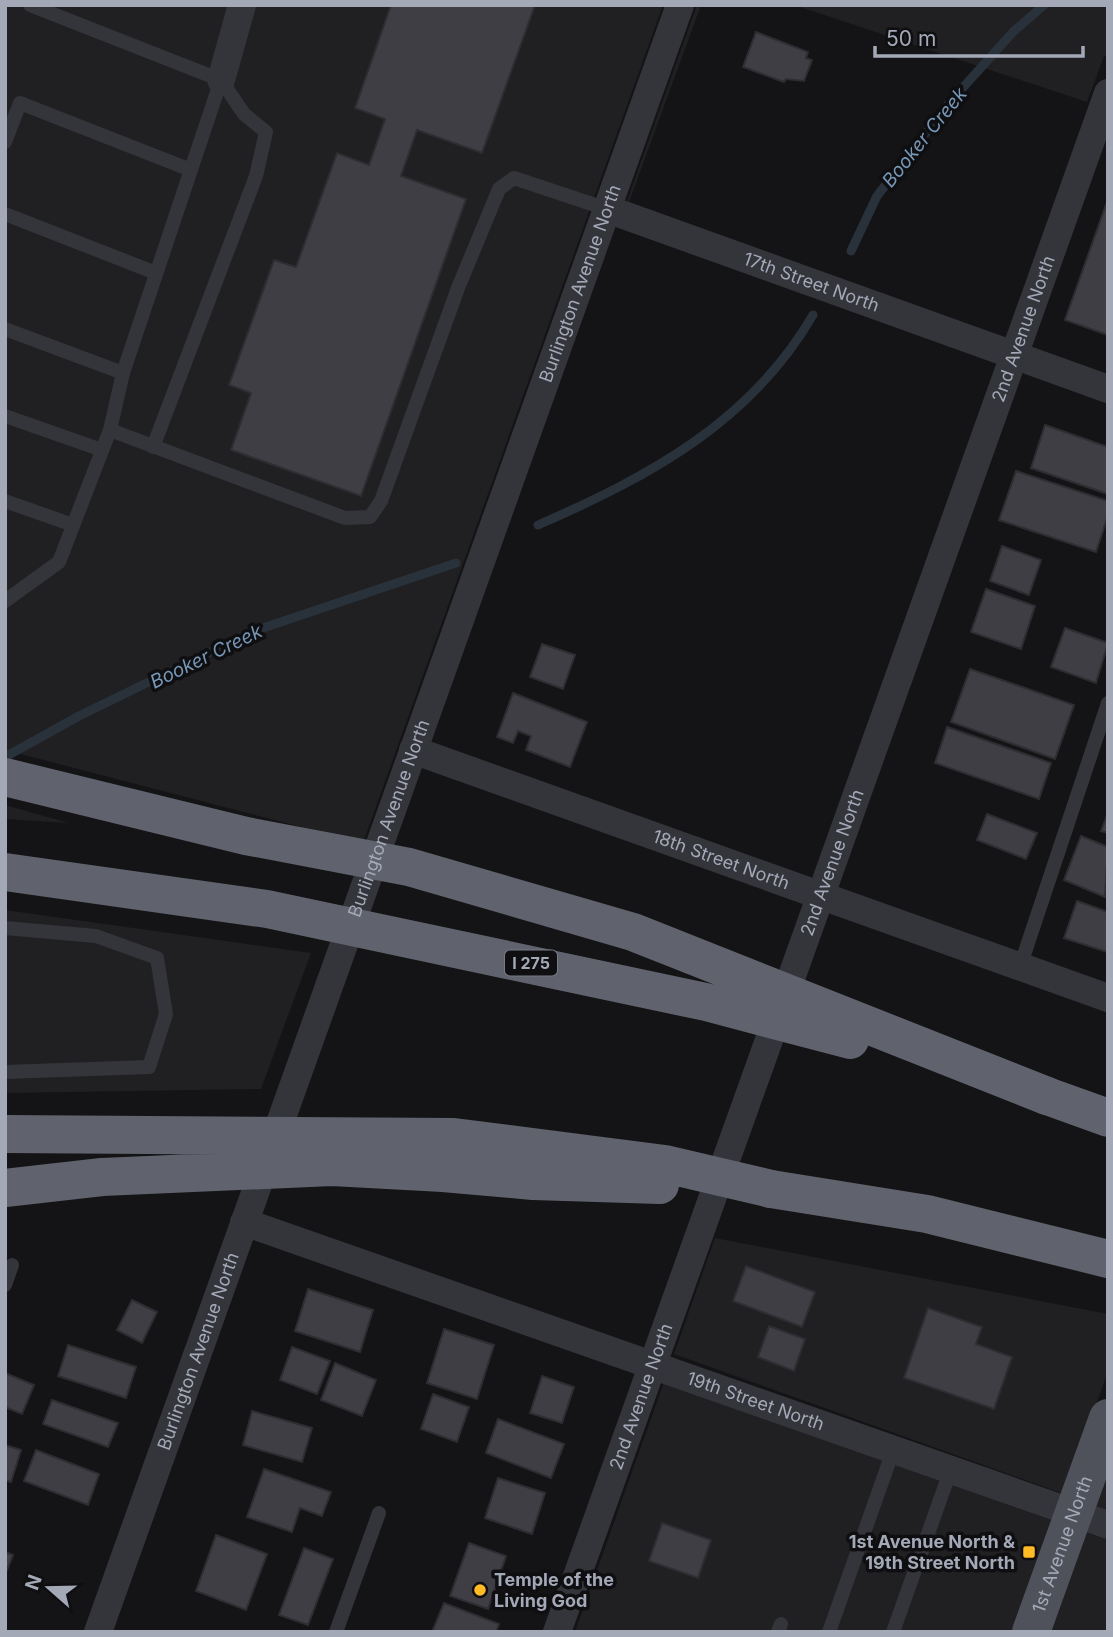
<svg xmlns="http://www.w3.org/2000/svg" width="1113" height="1637" font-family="Inter,sans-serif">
	<rect width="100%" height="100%" fill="#141416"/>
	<path fill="#202023" d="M5,5H663L363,843L5,750Z
		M697,5H701L629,202L627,201Z
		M794,5H1108V57L1104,56L1087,102Z
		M5,805L69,823L5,819Z
		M5,910L311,953L261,1089L5,1093Z
		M715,1238L1108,1314V1371L1064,1494L674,1354Z
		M664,1382L1054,1521L1014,1632H575Z
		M1108,1467V1510L1094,1505Z
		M1084,1532L1108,1540V1632H1048Z"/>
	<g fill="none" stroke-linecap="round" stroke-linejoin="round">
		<path stroke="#29323b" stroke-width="9" d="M851,251L877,196L950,102L1013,32L1044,5
			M538,525C648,477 750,423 813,315
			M5,757L79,716L251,632L456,563"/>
	</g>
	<path fill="#3e3e44" stroke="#2e2d32" stroke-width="2" d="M391,5H535L482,153L417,130L401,176L466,199L361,496L231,450L251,393L229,385L274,260L296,267L337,153L369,165L385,119L355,108Z
		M756,32L808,52L806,58L812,60L804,81L786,79L784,82L743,67Z
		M1108,199V335L1065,320Z
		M1045,425L1108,447V494L1031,468Z
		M1016,471L1108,501V515L1096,552L999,520Z
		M1002,546L1041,560L1029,595L990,581Z
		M986,589L1035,606L1021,649L971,632Z
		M1065,628L1108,643L1096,683L1051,667Z
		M542,644L575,655L563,689L530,677Z
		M970,669L1074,705L1055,759L951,722Z
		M513,693L587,722L570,767L526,750L531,736L518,731L513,743L497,737Z
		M947,727L1051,763L1039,799L935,763Z
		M1108,813V833L1101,831Z
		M987,814L1037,833L1026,859L977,840Z
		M1081,836L1108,847L1105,897L1064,880Z
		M1077,901L1108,912L1107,952L1064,938Z
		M746,1266L815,1292L802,1327L733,1301Z
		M308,1289L373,1310L360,1352L295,1331Z
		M132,1300L157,1312L142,1343L117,1330Z
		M928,1308L982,1327L976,1344L1012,1357L994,1409L904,1378Z
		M769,1326L805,1339L794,1371L758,1357Z
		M444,1329L494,1345L477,1399L427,1383Z
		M68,1345L136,1367L126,1398L58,1376Z
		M292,1347L330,1361L317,1394L280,1380Z
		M335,1363L376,1380L362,1416L321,1400Z
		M5,1373L34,1385L22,1414L5,1407Z
		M542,1376L574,1387L562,1423L530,1413Z
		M433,1394L469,1407L457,1442L421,1429Z
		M52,1400L118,1423L108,1447L43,1424Z
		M252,1411L312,1428L302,1462L243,1445Z
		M498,1419L564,1444L551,1478L486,1453Z
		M5,1445L21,1450L11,1482L5,1480Z
		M36,1450L99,1474L88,1505L24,1481Z
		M264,1469L331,1492L322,1516L300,1508L292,1532L247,1517Z
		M498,1478L545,1493L532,1534L485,1518Z
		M662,1523L711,1540L698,1578L649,1561Z
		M216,1535L267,1554L246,1610L196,1591Z
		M469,1543L506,1556L488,1609L450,1596Z
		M304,1548L333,1559L308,1625L279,1615Z
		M5,1552L13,1555L5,1575Z
		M444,1603L499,1624L496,1632H432Z"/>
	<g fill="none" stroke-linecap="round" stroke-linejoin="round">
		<path stroke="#34353b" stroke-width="14" d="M30,5L221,80L244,114L266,132L256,176L153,447
			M221,80L123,373L110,430L345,518L370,517L381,501L458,288L499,189L514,178L607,209
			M5,142L20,103L191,170
			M5,214L156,273
			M5,329L123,373
			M5,416L102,450
			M5,501L73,525
			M5,601L59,562L110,430
			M5,928L96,936L157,958L166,1014L149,1067L5,1072
			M1020,967L1108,703
			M5,1285L12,1265
			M336,1632L379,1513
			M778,1632L781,1624
			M829,1632L894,1448
			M893,1632L951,1469"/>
		<g stroke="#34353b" stroke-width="28">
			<path d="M221,80L242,5"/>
			<path id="s1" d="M607,209L1108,389"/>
			<path id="s2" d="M413,750L1108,998"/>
			<path id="s3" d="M244,1222L1108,1525"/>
			<path id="s4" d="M98,1632L680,5"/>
			<path id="s5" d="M557,1632L1108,93"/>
		</g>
		<path stroke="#50525b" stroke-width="38" id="s6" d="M1031,1632L1108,1418"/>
		<path stroke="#60636d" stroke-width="38" d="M1047,1096L1108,1118
			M771,1189L927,1214L1108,1259"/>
		<path stroke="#60636d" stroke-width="38" d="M5,777L246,836L409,867L633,932L1047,1096
			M5,872L267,909L706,1002L850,1040
			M5,1134L454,1137L665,1164L771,1189
			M5,1188L102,1177L332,1167L443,1173L533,1181L660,1185"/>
	</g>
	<g fill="#ffbb23" stroke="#0f0f11" stroke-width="2.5">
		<rect x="1022" y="1545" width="14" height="14" rx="3.5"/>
		<circle cx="480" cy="1590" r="7"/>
	</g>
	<g text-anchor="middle" stroke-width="7" stroke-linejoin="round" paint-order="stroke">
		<rect fill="#0f0f11" stroke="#777b86" stroke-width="2" x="505" y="950.5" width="52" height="25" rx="5"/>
		<g font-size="16" font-weight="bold" fill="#a4a9b8">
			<text x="531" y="969">I 275</text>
		</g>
		<g font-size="18" fill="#a4a9b8" stroke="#0f0f11">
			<text dy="6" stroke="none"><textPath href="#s1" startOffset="217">17th Street North</textPath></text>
			<text dy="6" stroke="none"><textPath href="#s4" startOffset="1432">Burlington Avenue North</textPath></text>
			<text dy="6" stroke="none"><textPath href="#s5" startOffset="1384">2nd Avenue North</textPath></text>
			<text dy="6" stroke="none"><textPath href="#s4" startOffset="864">Burlington Avenue North</textPath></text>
			<text dy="6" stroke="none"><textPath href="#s2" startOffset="327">18th Street North</textPath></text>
			<text dy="6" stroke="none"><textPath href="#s5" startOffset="817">2nd Avenue North</textPath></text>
			<text dy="6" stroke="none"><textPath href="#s4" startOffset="298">Burlington Avenue North</textPath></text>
			<text dy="6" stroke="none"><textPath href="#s5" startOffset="250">2nd Avenue North</textPath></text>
			<text dy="6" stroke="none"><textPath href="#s3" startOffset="542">19th Street North</textPath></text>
			<text dy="6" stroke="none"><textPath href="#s6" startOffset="93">1st Avenue North</textPath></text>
		</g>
		<g font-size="18" font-weight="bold" fill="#a4a9b8" stroke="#0f0f11" text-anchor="end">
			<text x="1015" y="1548">1st Avenue North &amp;<tspan x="1015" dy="21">19th Street North</tspan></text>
			<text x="494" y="1586" text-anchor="start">Temple of the<tspan x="494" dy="21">Living God</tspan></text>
		</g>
		<g font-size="19" font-style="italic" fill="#7797b7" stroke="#0f0f11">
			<text transform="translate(924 137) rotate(-51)" y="7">Booker Creek</text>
			<text transform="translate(206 656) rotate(-26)" y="7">Booker Creek</text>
		</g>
	</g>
	<rect width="1113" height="1637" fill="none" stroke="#a4a9b8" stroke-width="14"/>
	<g transform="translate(49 1588) rotate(290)" stroke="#0f0f11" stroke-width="5" paint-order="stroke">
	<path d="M0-5L12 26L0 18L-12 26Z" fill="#a4a9b8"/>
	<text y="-10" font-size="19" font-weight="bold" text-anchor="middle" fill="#a4a9b8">N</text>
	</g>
	<path d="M875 46v10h208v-10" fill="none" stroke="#a4a9b8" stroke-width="3.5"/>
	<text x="886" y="46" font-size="21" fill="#a4a9b8" stroke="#0f0f11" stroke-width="5" paint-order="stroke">50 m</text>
</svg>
